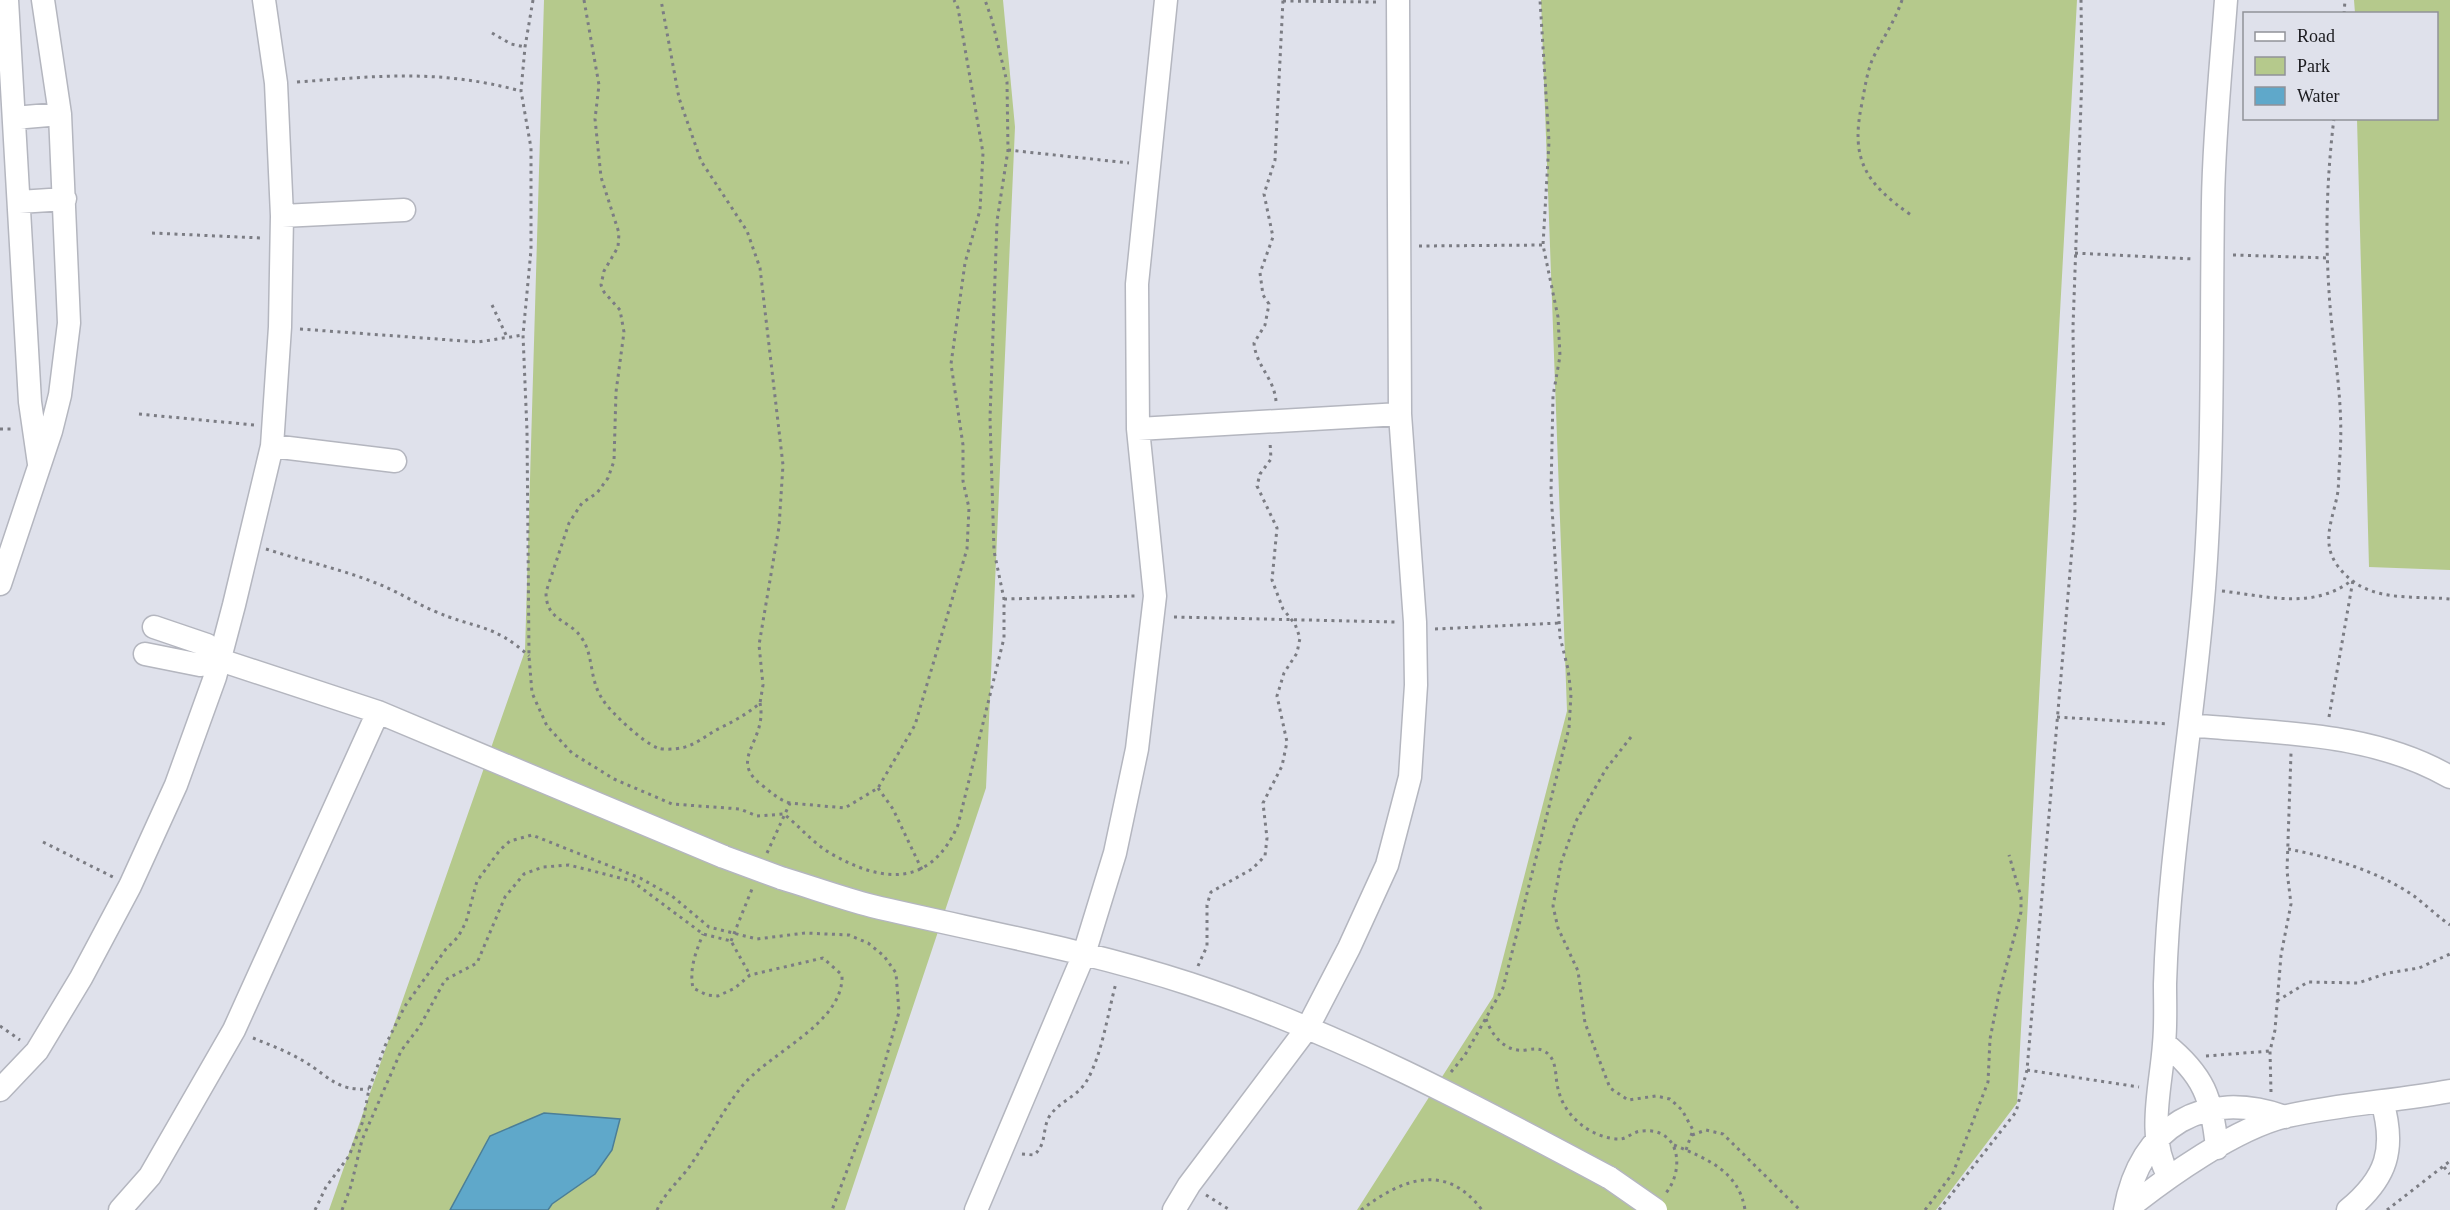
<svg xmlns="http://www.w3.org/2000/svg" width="2450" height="1210" font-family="'Times New Roman',serif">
	<rect width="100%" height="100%" fill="#dfe1eb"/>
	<path fill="#b5c98c" d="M544,0H1003L1015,127L986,788L845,1210H329L525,651Z
		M1541,0H2077L2017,1103L1936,1210H1357L1493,997L1567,711Z
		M2354,0H2450V570L2369,567L2357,119L2436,118V14L2355,13Z"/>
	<path fill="#5fa8ca" stroke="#4b7e97" stroke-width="1.5" d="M544,1113L620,1119L612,1150L595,1174L552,1204L548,1210H450L490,1136Z"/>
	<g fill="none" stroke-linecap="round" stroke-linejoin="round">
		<defs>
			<path id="street" d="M7,0L30,402L39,464
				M14,118L60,114
				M19,202L65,199
				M282,216L404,210
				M1138,429L1400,414
				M272,446L395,461
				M0,584L51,431L60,395L69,323L60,114L43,0
				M154,627L207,645L220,660
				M145,654L200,665L220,660L378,712L724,857
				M2190,725C2279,734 2370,731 2450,777
				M781,878C811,887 841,898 872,906C978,931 1086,950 1190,984C1339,1033 1472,1104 1610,1178
				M2164,1043C2204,1075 2212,1098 2217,1148
				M0,1090L37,1051L81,978L130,886L176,785L215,677L234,605L272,446L280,327L282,216L276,83L264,0
				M2169,1177C2146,1136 2161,1088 2164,1044C2166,1024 2165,1004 2165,984C2169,851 2194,720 2204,588C2214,459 2211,331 2213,202C2214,135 2221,67 2226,0
				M120,1210L150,1176L234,1030L378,712
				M976,1210L1084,954L1115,853L1137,749L1155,596L1138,429L1137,284L1166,0
				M1174,1210L1189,1185L1308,1027L1349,948L1387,865L1410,777L1416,685L1415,622L1400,414L1398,0
				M2125,1210C2140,1126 2204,1088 2285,1117
				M2126,1210C2167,1177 2236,1128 2287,1116C2341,1104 2396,1101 2450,1091
				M2348,1210C2387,1178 2396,1149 2382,1101"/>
		</defs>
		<use href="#street" stroke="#b4b6bf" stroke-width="25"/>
		<path stroke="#7b7c83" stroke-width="3" stroke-dasharray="3 4.5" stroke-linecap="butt" d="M533,0L525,47L521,91L531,148V250L523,335L527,431L529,656L532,693L547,726L572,753L614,779L672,804L740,809L757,816L784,814C799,826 813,843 830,853C883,884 931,887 958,825L1004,638V599L994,551L990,418L997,221L1008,150L1007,82L992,20L985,0
			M584,0L599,85L595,119L601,177L619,233L618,247L604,271L601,285L604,292L620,310L624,332L616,392L614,461L608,478L597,493L582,503L569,523L546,592C546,623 570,618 583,640C594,658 589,680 603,700C610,712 645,744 658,748C663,750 676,749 681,748C697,745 707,734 722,727C736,720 747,714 760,703L763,685L759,645L779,527L783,465L760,268L747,231L701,161L679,98L661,0
			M1902,0C1895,21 1883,38 1873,58C1867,72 1865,87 1862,103C1850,159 1865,183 1911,215
			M1283,1L1377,2
			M2344,14L2345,0
			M492,33L511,44L525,47
			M297,82C380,76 439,69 521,91
			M2334,118C2327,176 2325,233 2329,291C2332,346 2344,399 2340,455C2339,467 2339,479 2338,491C2334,517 2320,541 2337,565C2365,604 2409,595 2450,599
			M1008,150L1129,163
			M152,233L261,238
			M1419,246L1543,245
			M2075,253L2193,259
			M2233,255L2328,258
			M492,305L507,337
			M300,329L478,342L523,335
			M1276,401C1274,378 1256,366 1254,343L1265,325L1269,304L1263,295L1260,273L1273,237L1264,194L1275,160L1283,0
			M139,414L254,425
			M0,429H13
			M266,549C303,561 341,569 376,583C397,591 415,603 434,611C475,629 493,623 529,656
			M2222,591C2267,596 2312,610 2351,581
			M1004,599L1135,596
			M1174,617L1395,622
			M1435,629L1559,623
			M760,703C768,742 726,759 763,786C772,793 779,800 790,803
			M2057,717L2169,724
			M2329,717L2353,580
			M1631,737L1606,769L1576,821L1561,863L1553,906L1558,928L1578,971L1585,1023L1610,1088L1628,1100L1656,1096L1670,1099L1682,1110L1693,1130L1686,1150
			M878,788L893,809L922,870
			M43,842L113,877
			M2288,849C2330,857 2378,871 2414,896C2426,905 2437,916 2450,925
			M767,853L790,803L845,808L878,788L915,725L967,549L969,508L963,481V445L951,364L965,263L980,210L983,153L958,8L954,0
			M731,941L752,889
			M1198,966L1207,946V905L1211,892L1252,869L1265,856L1267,838L1263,803L1282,766L1287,742L1277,696L1284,673L1297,653L1300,638L1295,624L1283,609L1272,580L1277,528L1257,486L1260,474L1271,459L1270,442
			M2277,1001L2308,982L2358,983L2388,973L2419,968L2450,954
			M1486,1019C1492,1036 1506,1053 1526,1050C1533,1049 1538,1048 1544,1051C1559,1059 1554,1079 1559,1092C1562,1105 1572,1118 1583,1126C1592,1133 1609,1140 1621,1139C1628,1138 1634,1131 1642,1131C1680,1127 1685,1169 1666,1193
			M0,1026L20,1040
			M253,1038C270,1045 289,1052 305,1062C330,1077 336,1091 369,1089
			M2206,1056L2270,1051
			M2027,1070L2139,1087
			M1451,1072L1465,1055L1503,988L1569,728L1571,694L1568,669L1560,637L1551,492L1553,396L1560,356L1558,317L1543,245L1549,142L1540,0
			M2271,1092L2270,1051L2275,1030L2281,955L2291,904L2287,871L2291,753
			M1692,1135L1706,1130L1723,1134L1800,1210
			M1674,1145C1707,1159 1739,1171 1745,1210
			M1022,1154L1034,1155C1047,1144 1042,1130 1049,1117C1058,1102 1077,1097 1086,1082C1102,1056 1108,1012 1116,983
			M2444,1167L2450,1174
			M1206,1195L1230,1210
			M315,1210L326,1187L349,1156L363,1121L369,1089L385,1046L405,1006L446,949L458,937L466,922L477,881L500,850L510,841L532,835L640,878L672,896L709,927L757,939L805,933L849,935L868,943L884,956L896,973L899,1012L876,1094L832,1210
			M342,1210L351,1186L362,1140L401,1051L420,1026L445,980L477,963L505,897L524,874L543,867L569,865L632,881L703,934L731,941L750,975
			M657,1210C664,1194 679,1181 690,1166C707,1141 721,1114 739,1090C766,1053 844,1025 842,975L823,958L750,975L735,988L718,996L707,995L693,988C689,968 696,952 703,934
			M1361,1210C1403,1178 1446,1162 1482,1210
			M1925,1210L1953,1173L1988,1082L1990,1039L1999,993L2021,912V897L2009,855
			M1939,1210L2016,1112L2027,1070L2075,514L2073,327L2082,75L2081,0
			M2387,1210L2450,1161"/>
		<use href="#street" stroke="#fff" stroke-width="22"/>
		<defs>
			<path id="street-bridge" d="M724,857L781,878
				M1610,1178L1656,1210"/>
		</defs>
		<use href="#street-bridge" stroke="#b4b6bf" stroke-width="25" stroke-linecap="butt"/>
		<use href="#street-bridge" stroke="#fff" stroke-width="22"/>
	</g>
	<rect x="2243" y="12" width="195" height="108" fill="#dfe1eb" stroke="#919299" stroke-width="1.5"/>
	<rect x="2255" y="32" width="30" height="9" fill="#ffffff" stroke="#919299" stroke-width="1.5"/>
	<text x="2297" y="42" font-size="18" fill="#1b1b1f">Road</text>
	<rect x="2255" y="57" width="30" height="18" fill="#b5c98c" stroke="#919299" stroke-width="1.5"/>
	<text x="2297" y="72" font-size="18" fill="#1b1b1f">Park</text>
	<rect x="2255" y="87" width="30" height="18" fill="#5fa8ca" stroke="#919299" stroke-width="1.5"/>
	<text x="2297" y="102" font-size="18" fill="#1b1b1f">Water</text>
</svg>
